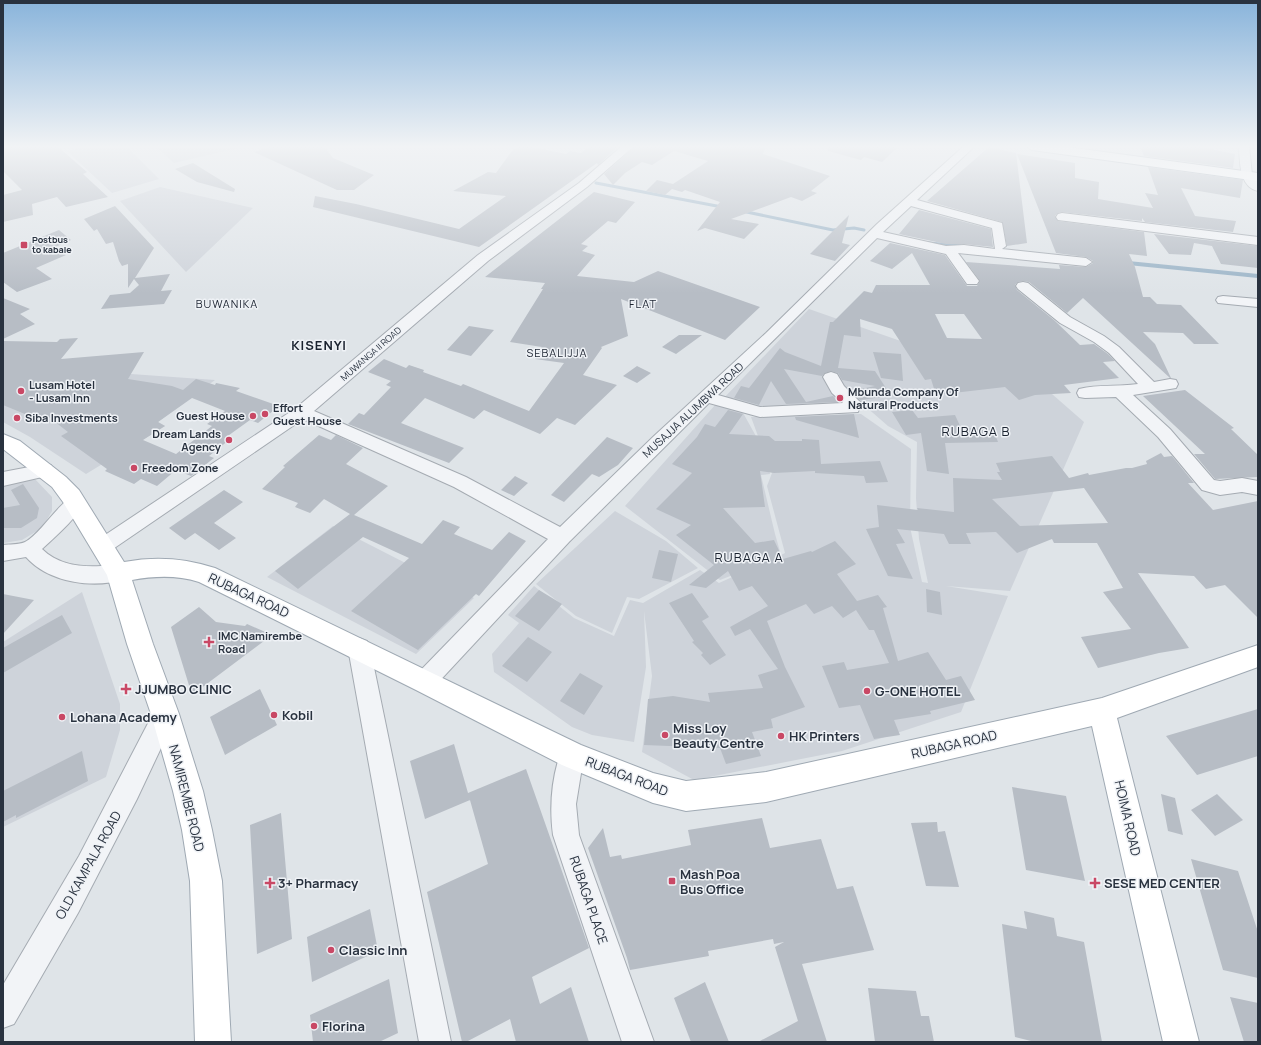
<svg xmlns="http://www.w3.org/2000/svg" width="1261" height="1045" font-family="Manrope,sans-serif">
	<rect width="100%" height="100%" fill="#dfe4e8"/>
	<path fill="#ced3da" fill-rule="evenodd" d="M85,146H126L159,179L112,193L67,151Z
		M155,146H247L174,163Z
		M160,187L253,208L186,272L120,201Z
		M809,309L1052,394L1084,422L1010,591L946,586L1008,596L961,712L842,751L694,780L642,752L652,676L644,611L646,667L634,742L592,735L572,727L494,672L492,654L519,623L508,615L534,586L574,618L614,636L630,600L643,603L700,570L719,583L759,565L720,580L625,506L716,404L742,411L762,447L751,417L861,414L911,449L910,527L922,582L928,583L919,539L916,498L917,442L888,426L865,406L768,410L722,400ZM767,461L772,473L767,486L785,553L781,555L775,534L761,475L770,474Z
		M131,374L215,380L158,422L165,426L86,474L30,437L3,422V388Z
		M34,478L52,497V511L42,528L22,540L3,543V484Z
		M615,511L666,541L698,568L639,599L627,597L612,633L576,616L536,584Z
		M333,526L474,598L416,654L267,577Z
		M82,592L120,704V730L106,777L3,827V642Z"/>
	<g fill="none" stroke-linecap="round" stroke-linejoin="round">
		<path stroke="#9bb4c7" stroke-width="3" d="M596,183L722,207
			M742,211L833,230L854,228L864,230
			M929,243L961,246"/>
		<path stroke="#9bb4c7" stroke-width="4" d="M1128,263L1258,276"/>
	</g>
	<path fill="#b7bdc5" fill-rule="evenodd" d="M3,146H57L87,172L83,174L108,197L66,207L57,197L32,204L33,215L3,222V195L22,190L3,171Z
		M271,146H324L333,158L374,175L354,190H337L254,152Z
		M519,146H528L566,154L570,151L581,153L590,146H619L598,165L597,163L479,247L313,207L315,196L356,204L459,229L506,196L453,191L488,172L496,173L511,152Z
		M635,146H766L763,154L830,176L811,191L817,193L802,201L791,197L731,219L759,224L744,239L705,228L697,231L720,202L685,190L682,192L672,189L665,195L646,191L657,180L673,184L708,161L674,151L652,165L642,162L625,173L613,185L604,174Z
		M828,146H899L882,162L864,157L861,160L828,151Z
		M1140,146H1196L1235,154L1233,168L1144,156Z
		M989,147L1016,153L1027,243L1007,246L1002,222L927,201Z
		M1017,154L1075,163V178L1099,182L1098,199L1153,208L1145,193L1158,195L1148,167L1243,180L1240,198L1181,188L1195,216L1236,221L1233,232L1145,222L1142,218V221L1062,212L1058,213L1055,216L1058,221L1144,232L1147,256L1129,254L1135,267L1143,297H1150L1157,304L1181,305L1219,344H1194L1183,333L1143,332L1155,344L1171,378H1170L1083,298L1067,313L1029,282L1023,281L1018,282L1015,285L1017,290L1054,320L1080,345L1094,344L1108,354L1115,361L1103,362L1119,378L1064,385L1071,393L1035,395L1019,400L1005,387L936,395L931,379L925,380L892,329L860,319L861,337L844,335L838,368L875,371L891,396L860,400L851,391L875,386L842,380L838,373L831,371L825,373L822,376L784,369L806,402L833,396L839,402L786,404L771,381L759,405L734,398L741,386L749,388L780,348L785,352L821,366L830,322H833L864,291L872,293L876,285H930L912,253L892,269L870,261L890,243L945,255L967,286H977L980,281L966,262L1060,269L1059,265L1086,267L1093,263V261L1086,257L1056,253ZM935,314H964L982,339L947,338Z
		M193,163L235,189L234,192L197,182L175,169Z
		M594,192L635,202L616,223L608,221L581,244L588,246L582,251L595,255L577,276L634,282L658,271L760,307L725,340L621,299L628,336L601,347L602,348L583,375L617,385L575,425L557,418L540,434L484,410L474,419L425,398L401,423L464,448L449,463L348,424L359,413L364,415L391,387L386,385L391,381L368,372L384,359L406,368L409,365L424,370L423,372L461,386L463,384L529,411L564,363L535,359L542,347L510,342L543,289H541L545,283L485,277Z
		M115,206L154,248L135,278L170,274L161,291L172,290L164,304L101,309L110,295L130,293L139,285L134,279L128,288V264L122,266L119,261L113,242L106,244L97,229L94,231L84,219Z
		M919,210L991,229L993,247L964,244H946L899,234Z
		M849,215L842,243L850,245L835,261L810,254Z
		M59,230L71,240L53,248L66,255L36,268L52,279L17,292L3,282V253Z
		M1154,234L1258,246V268L1221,264L1212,246L1194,243L1191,255L1169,254Z
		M3,298L30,309L20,314L35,324L3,339Z
		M469,326L494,330L471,356L447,350Z
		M679,335H702L676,354L662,347Z
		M78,338L61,359L144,352L128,379L172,386L183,390L196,379L215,385L216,383L240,388L236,391L279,406L258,423L250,420L225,438L229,440L209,456L214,458L191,476L176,470L157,486L141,479L134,484L105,471L107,469L61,436L68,432L45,414L37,419L3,405V341L57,342L60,339ZM192,398L225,411L207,424L212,426L176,454L143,440L165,426L158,422Z
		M873,352L901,354L903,381L881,378Z
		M637,366L651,373L637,383L623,376Z
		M1185,390L1234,428L1231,429L1258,455V477L1215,479L1194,454H1205L1143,396Z
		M728,410L743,414L729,434L769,436L775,441H802V439L819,440L821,464L880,461L888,482L866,483L864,476L815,473V471L774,473L760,471L765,507L723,508L755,543L774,540L783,559L811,551L812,552L835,541L856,564L837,574L857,601L878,595L887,607L883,608L898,661L928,652L946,680L961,676L975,700L930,711L931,714L894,720L900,735L874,739L860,705L839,708L822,666L844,662L847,670L889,663L874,630H869L856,610L843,618L832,606L814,614L806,604L767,621L785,667L805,707L771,719L773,728L752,732L761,756L726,764L720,748L644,745L648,699L673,696L710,702L708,693L763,688L758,675L778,669L750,629L735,636L730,627L768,606L752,586L739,591L728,571L706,588L689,585L714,565L676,535L691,525L656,509L692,473L672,464L697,437L705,424L715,427Z
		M912,410L918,418L955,415L961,428L993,429L998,442L945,443L949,474L927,471L921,433L906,435L892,412Z
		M854,414L859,438L796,420L795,417Z
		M319,435L331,440L336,435L363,448L346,464L388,486L354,515L422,544L443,520L460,527L454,534L492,550L509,532L526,541L479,596L476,594L418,650L351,611L409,558L363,537L298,589L275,571L350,514L324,499L310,513L295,507L298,503L262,489L285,467L283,466Z
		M607,437L633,448L618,465L599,477L592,474L564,502L551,495Z
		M1161,453L1164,457L1172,456L1194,483H1188L1213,510L1258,501V618L1225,585L1206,589L1194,576L1138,573L1189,648L1159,653L1098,668L1081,637L1131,629L1103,592L1123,588L1097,543H1054L1052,539L1017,553L996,532L966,533L971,544H949L944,534L897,529L905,543L896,544L913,579L888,576L866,529L879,527L877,505L918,510L917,508L954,512L953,478L1002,480L997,472H1000L996,463L1052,456L1069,478L1088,473L1089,475L1126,468H1132L1147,464L1146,461ZM1084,488L1108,523L1020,526L992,499Z
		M515,476L528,483L514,496L501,490Z
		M23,484L39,508L37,518L21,528H3V508L20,505L11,490Z
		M224,490L243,502L214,523L236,538L219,550L195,533L185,540L169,528Z
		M659,550L678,554L671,582L652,578Z
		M926,589L940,592L942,615L927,612Z
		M539,590L562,604L539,631L515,616Z
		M692,593L709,617L702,621L726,655L710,665L701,655L703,653L692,642L694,641L669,603Z
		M3,594L34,600L3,634Z
		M199,607L216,622L245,626L247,624L272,635L192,695L171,627Z
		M62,615L72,633L3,673V648Z
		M528,637L552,652L527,682L502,666Z
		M580,673L603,686L584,715L560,701Z
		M260,689L277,725L225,755L210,717Z
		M1258,709V756L1197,775L1166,736Z
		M454,744L470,800L425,819L410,761Z
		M82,751L88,781L16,818V815L3,822V791Z
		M526,769L589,948L532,977L540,1004L571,987L589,1042H516L510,1019L466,1042H462L427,892L488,864L468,793Z
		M1012,787L1066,796L1085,881L1026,870Z
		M1161,794L1175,798L1183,835L1168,831Z
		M1217,794L1243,820L1215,836L1191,810Z
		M281,813L292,939L257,954L250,825Z
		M762,818L770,848L821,839L837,889L853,886L874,950L802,964L827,1042H758L798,1021L775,947L784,942L774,944L773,939L708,951L709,956L630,970L627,958L588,848L603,828L610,857L621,855L622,859L691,845L688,830Z
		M937,822L938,832L945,831L959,887L926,886L911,823Z
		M1191,859L1238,871L1258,932V978L1223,970Z
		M370,909L378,951L312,982L307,937Z
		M1024,911L1054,918L1057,936L1084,942L1102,1042H1035L1015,1037L1002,924L1027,929Z
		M389,979L398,1033L379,1042H313L310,1015Z
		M705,982L729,1042H691L674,998Z
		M868,988L916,991L921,1016H929L934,1042H875Z
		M1230,997L1258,1003V1042H1244Z"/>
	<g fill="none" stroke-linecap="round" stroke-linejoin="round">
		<defs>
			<path id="minor" d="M622,146H634L587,187L488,261L314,411L466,477L560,527L654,436L766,333L877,224L964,146H975L917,200L1002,223L1006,246L1002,249L1086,258L1092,262L1086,266L958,253L979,281L977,284H967L946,254L877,238L718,395L760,407L843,403L832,393L823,377L825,374L831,372L837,374L844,386L861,403L858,412L760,417L709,403L569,542L433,688L425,691L417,688L414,681L417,674L548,539L454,487L303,419L110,551L103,554L96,551L93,546L96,541L296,408L478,255L579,183ZM911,206L992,228L995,249L964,245L946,246L883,232Z
				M1239,146H1249L1252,175L1258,181V191C1239,187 1240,162 1239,146Z
				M1062,213L1258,237V245L1058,220L1056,217L1058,214Z
				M1023,282L1028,283L1070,317L1104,336L1119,347L1154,382L1170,379L1176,380L1178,384L1176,388L1133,395L1170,429L1214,480L1220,481L1242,478L1258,481V495L1242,492L1220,495L1202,490L1158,437L1116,397L1085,398L1079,397L1077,393L1079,389C1098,384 1119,387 1138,384L1109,353L1094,342L1060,323L1018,289L1016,286L1018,283Z
				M1223,296L1258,299V307L1218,303L1216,300L1218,297Z
				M45,464L51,465L54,470L51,475L3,486V472Z
				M75,496L82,498L84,503C74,521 57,535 42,549C58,565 80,567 101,566C109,566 117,564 125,567L128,573L125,579C94,589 49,583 26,557L3,561V545C9,544 19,545 25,542C41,534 59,501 75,496Z
				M359,638L367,641L370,648L451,1042H419L348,648L351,641Z
				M165,703L173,706L177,714L137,799L78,913L14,1024L3,1028V985L79,856L157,706Z
				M572,743L581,746L584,755L576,804L579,835L654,1042H622L553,835C549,805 552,774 563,746Z"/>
			<path id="major" d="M1026,146H1060L1258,173V181L1032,150Z
				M3,434L20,441L66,477L79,490L124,562C156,556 184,558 215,568L581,745L653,773L686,781L766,772L1102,698L1258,645V667L1117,718L1199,1042H1163L1092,726L766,802L686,811L653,803L562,765L416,690L199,582C177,575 155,576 132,580L153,644L179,714L203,791L212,830L222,881L231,1042H195L190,881L182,830L173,791L151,714L127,644L107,575L63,502L52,487L3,449Z"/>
		</defs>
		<use href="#minor" stroke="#a5abb2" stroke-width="2"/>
		<use href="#major" stroke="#9fa9b3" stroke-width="2"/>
		<use href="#minor" fill="#f2f4f7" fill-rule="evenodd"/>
		<use href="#major" fill="#fff" fill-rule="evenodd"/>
	</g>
	<linearGradient id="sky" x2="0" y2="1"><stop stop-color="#89b4db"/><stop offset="0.5" stop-color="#f1f3f5"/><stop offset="1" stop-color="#f1f3f5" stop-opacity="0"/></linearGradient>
	<rect width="1261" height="293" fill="url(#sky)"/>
	<g fill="#c94865" stroke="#eff2f6" stroke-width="1.5">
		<rect x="20" y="241" width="8" height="8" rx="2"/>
		<circle cx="21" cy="391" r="4"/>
		<circle cx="840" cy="398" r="4"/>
		<circle cx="265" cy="414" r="4"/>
		<circle cx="253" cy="416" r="4"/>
		<circle cx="17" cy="418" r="4"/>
		<circle cx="229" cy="440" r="4"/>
		<circle cx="134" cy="468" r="4"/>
		<path d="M207 636h4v4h4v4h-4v4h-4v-4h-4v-4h4z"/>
		<path d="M124 683h4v4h4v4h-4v4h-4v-4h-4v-4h4z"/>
		<circle cx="867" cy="691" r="4"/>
		<circle cx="274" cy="715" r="4"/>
		<circle cx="62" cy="717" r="4"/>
		<circle cx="665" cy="735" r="4"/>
		<circle cx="781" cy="736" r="4"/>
		<rect x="668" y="877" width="8" height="8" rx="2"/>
		<path d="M268 877h4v4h4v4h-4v4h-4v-4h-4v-4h4z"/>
		<path d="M1093 877h4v4h4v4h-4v4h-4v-4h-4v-4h4z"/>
		<circle cx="331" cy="950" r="4"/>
		<circle cx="314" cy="1026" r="4"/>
	</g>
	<g text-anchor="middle" stroke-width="3" stroke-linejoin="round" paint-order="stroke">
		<g font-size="9" font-weight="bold" fill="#29323f" stroke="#eff2f6" text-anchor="start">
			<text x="32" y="243">Postbus<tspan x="32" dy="10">to kabale</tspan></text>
		</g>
		<g font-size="9" fill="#29323f" stroke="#eff2f6">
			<text transform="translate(371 354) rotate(-41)" y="3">MUWANGA II ROAD</text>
		</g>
		<g font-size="11" letter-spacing="1" fill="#1b2330" stroke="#eff2f6">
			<text x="227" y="308">BUWANIKA</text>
			<text x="643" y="308">FLAT</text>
			<text x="557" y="357">SEBALIJJA</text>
		</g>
		<g font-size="11" font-weight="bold" fill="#29323f" stroke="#eff2f6" text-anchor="start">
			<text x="29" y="389">Lusam Hotel<tspan x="29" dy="13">- Lusam Inn</tspan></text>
			<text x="848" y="396">Mbunda Company Of<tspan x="848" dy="13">Natural Products</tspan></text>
			<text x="273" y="412">Effort<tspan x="273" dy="13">Guest House</tspan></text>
			<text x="245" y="420" text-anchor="end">Guest House</text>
			<text x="25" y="422">Siba Investments</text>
			<text x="221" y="438" text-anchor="end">Dream Lands<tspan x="221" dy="13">Agency</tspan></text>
			<text x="142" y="472">Freedom Zone</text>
			<text x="218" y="640">IMC Namirembe<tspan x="218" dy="13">Road</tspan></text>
		</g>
		<g font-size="11" fill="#29323f" stroke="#eff2f6">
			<text transform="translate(693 410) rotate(-43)" y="4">MUSAJJA ALUMBWA ROAD</text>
		</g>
		<g font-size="13" font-weight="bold" letter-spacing="1" fill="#1b2330" stroke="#eff2f6">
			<text x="319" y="350">KISENYI</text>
		</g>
		<g font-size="13" letter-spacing="1" fill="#1b2330" stroke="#eff2f6">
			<text x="976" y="436">RUBAGA B</text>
			<text x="749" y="562">RUBAGA A</text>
		</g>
		<g font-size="13" fill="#29323f" stroke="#eff2f6">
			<text transform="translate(249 595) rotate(25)" y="5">RUBAGA ROAD</text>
			<text transform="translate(954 744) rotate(-13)" y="5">RUBAGA ROAD</text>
			<text transform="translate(627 776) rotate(21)" y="5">RUBAGA ROAD</text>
			<text transform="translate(187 798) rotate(76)" y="5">NAMIREMBE ROAD</text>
			<text transform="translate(1128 818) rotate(77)" y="5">HOIMA ROAD</text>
			<text transform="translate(88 865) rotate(-61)" y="5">OLD KAMPALA ROAD</text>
			<text transform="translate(589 900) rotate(71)" y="5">RUBAGA PLACE</text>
		</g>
		<g font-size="13" font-weight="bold" fill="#29323f" stroke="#eff2f6" text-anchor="start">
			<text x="135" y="694">JJUMBO CLINIC</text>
			<text x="875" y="696">G-ONE HOTEL</text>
			<text x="282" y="720">Kobil</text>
			<text x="70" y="722">Lohana Academy</text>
			<text x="673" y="733">Miss Loy<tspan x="673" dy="15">Beauty Centre</tspan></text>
			<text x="789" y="741">HK Printers</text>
			<text x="680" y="879">Mash Poa<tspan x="680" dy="15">Bus Office</tspan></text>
			<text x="278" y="888">3+ Pharmacy</text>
			<text x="1104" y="888">SESE MED CENTER</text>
			<text x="339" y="955">Classic Inn</text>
			<text x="322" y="1031">Florina</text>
		</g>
	</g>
	<rect width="1261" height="1045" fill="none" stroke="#29323f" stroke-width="8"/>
</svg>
